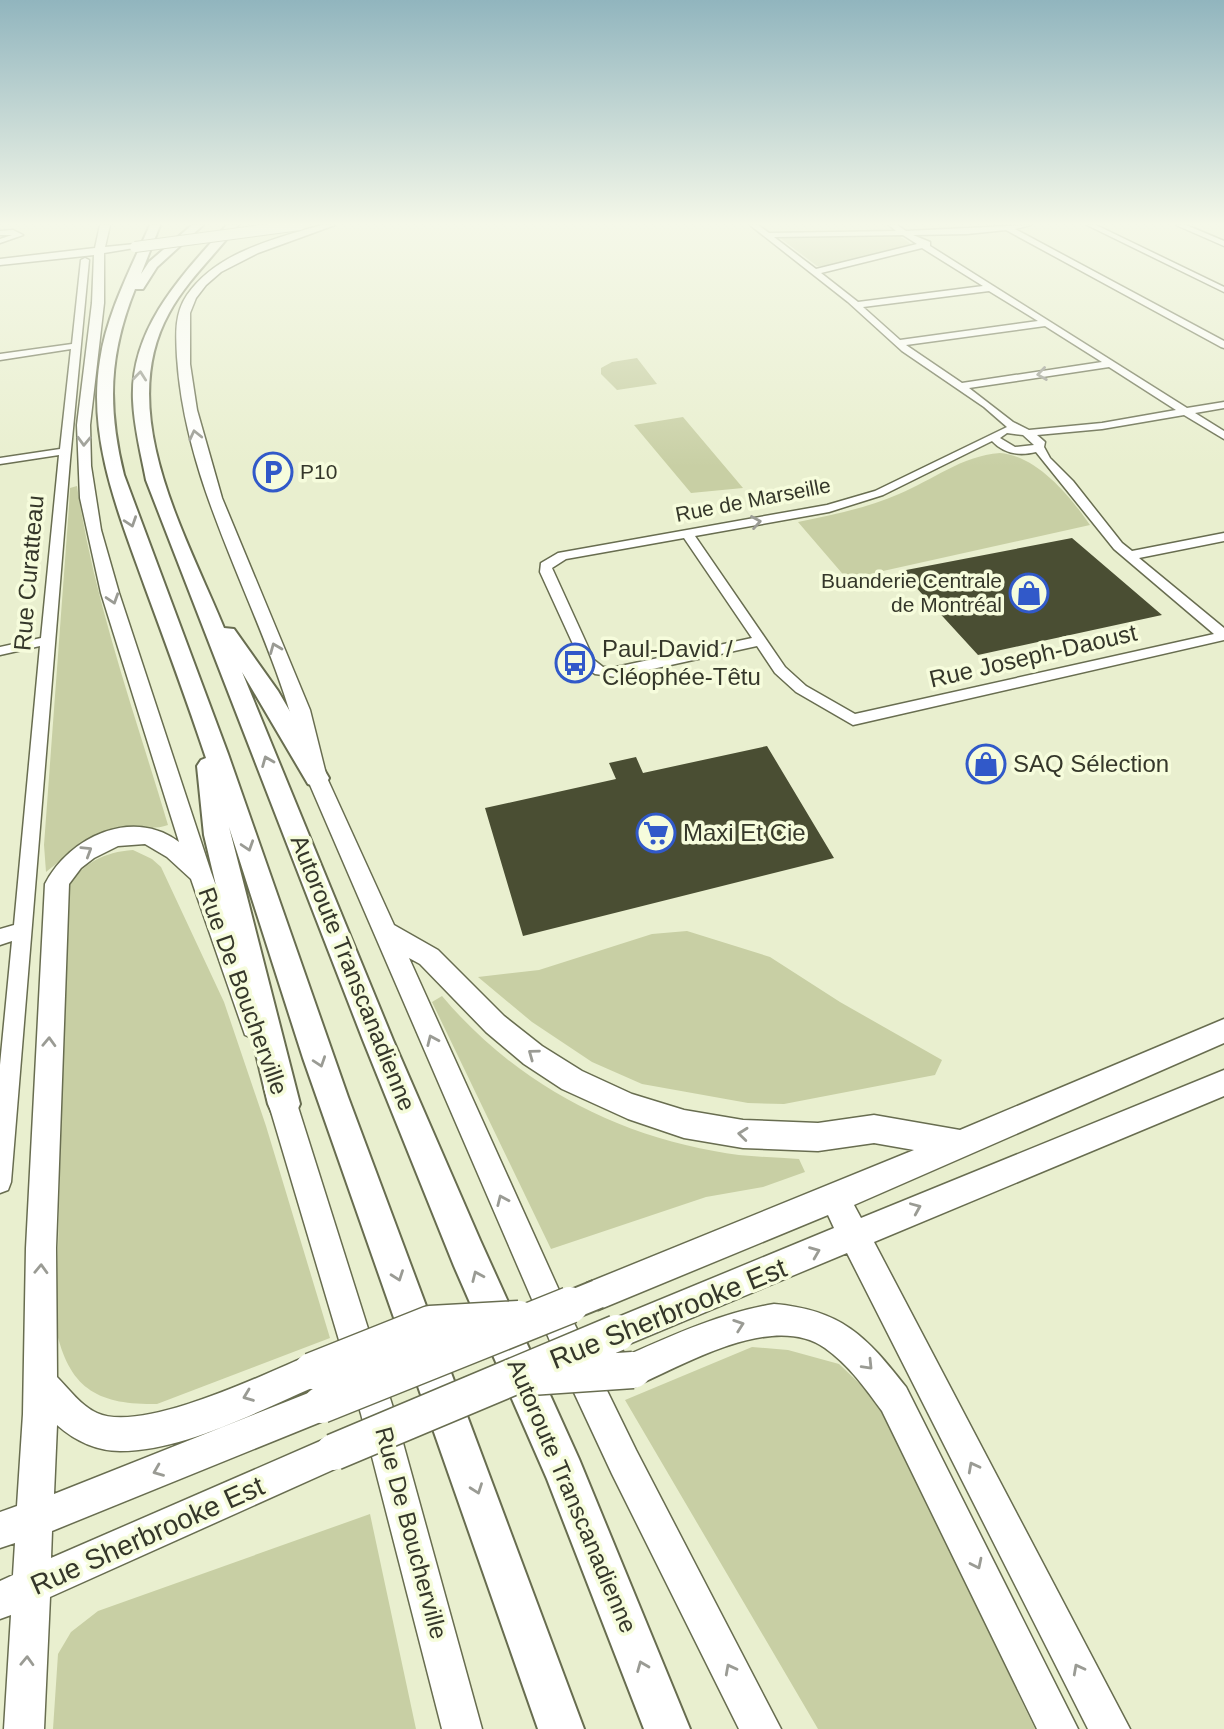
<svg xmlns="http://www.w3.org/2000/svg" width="1224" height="1729" font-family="Helvetica,sans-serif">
	<rect width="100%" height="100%" fill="#e9efcf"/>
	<path fill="#c8cfa4" d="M896,234L913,245L826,267L817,266L780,238Z
		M637,358L657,384L617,390L601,374V368L612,362Z
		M683,417L743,488L691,493L634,425Z
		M1000,453C1037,456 1070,496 1090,525L847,579L798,522C833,515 866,508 899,494C933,480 961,456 1000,453Z
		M77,486C94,601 135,714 168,825C155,830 142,826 129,828C95,834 73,851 46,872L44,845L69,506L70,488Z
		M133,850L152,859L161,867L224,1002L266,1126L330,1338L157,1404C98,1405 69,1389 56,1329L67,887C83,863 104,852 133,850Z
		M687,931L770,957L840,1002L942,1060L935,1075L784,1104L748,1103L642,1084L592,1062L532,1022L478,977L539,970L652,934Z
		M442,996C512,1079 607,1132 714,1151C742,1157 771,1157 799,1159L805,1172L763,1187L706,1197L551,1249L432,1002Z
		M752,1347L788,1350L839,1364L879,1402L1035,1729H818L625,1400Z
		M370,1514L416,1729H53L58,1654L71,1632L98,1611Z"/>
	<path fill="#4a4e33" d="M1072,538L1162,615L978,655L901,571Z
		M767,746L834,858L523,936L485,808L616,779L609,763L636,757L643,773Z"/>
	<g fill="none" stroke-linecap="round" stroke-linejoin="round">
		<defs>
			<path id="minor" d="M750,225H758L769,233L896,231L889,225H897L906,231L1031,225L1015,229L1224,341V348L1221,347L1006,230L967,234L913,235L930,242V246L1187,408L1224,402V408L1195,413L1224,431V439L1184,415L1102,429L1037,435L1045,442L1044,447L1050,458L1073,481L1122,543L1132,551L1224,533V541L1139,558L1224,628V640L853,725L796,692L775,673L757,646L616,677L595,674L583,666L540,572L541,563L558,553L827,505L875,491L1007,427L984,407L902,351L848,302ZM903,235L917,244L816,269L774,237ZM922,248L983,286L858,302L821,273ZM989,291L1038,321L900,340L863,307ZM1045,326L1102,362L962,383L906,345ZM1109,367L1176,410L1102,423L1029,430L1013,422L969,388ZM1007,433L1023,435L1034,445L1015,447L1000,438ZM992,441C1004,454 1020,456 1036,452L1114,549L1214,634L855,714L806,686L785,667L695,536L829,512L883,495ZM684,538L752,638L616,667H603L594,660L552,568L566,559Z
				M1087,225H1096L1224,287V292Z
				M1176,225H1186L1224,241V246Z
				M13,230L23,235L0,243V239L12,235H0V231Z
				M85,258L89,260L70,460L11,1182L8,1190L0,1193V1065L12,941L0,945V929L14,925L40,646L0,655V647L41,638L59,455L0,464V458L60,449L71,349L0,360V354L72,344L81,260Z"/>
			<path id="major" d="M100,225H110L105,247L135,244L140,247L104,253V303L90,425L91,466L101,530L119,593L211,872L267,1027L263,1035L254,1039L245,1035L191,879L167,857L145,844L118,846L94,858L81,868L69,884L56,1248L57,1377C69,1389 81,1406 97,1413C142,1434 267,1373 312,1354L324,1359L329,1371L324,1383C263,1408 186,1451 120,1451C96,1451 74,1440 57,1425L54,1494L321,1388L333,1393L338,1405L333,1417L52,1531L51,1558L334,1435L346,1440L351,1452L346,1464L50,1597L44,1729H4L11,1615L0,1619V1581L13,1575L15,1543L0,1548V1512L17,1506L23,1414L26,1248L45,884C69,837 133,807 179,842L101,593L80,498L77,425L92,303L94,255L0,265V259L95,248Z
				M321,225H335L258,253L221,272L206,285L196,298L190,313V364L197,410L222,498L310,710L327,778L394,925L438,950L504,1016L542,1046L582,1071L632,1094L684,1110L743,1120L818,1123L874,1115L960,1130L1224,1019V1043L854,1205L861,1218L1224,1070V1096L874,1242L1130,1729H1088L847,1253L617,1349L606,1344L601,1333L606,1322L834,1228L828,1215L598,1310L587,1305L582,1294L587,1283L914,1150L874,1143L818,1151L743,1148L684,1138L628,1119L562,1089L524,1064L486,1032L420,964L409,958L572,1319L636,1450L781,1729H739L612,1474L550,1341L307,778C299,741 289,706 276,671C238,567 184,469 177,357C176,336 174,314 187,295C217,252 274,239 321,225Z
				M278,1075L288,1079L292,1088L395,1414L482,1729H442L361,1414L264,1088L268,1079Z
				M774,1304C842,1310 866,1336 906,1387L1078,1729H1037L882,1411C865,1388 849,1365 825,1348C772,1311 683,1366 633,1387L621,1382L616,1370L621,1358C671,1336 720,1313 774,1304Z"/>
			<path id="highway" d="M150,225H160L141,274L149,262L192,225H203L157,267L143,289H135C109,354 107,406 124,475L228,754L348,1097L584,1729H538L303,1058L229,827L300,1104L295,1115L284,1119L273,1115L268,1104L204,835L197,766L201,760L206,758C187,701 166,644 145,587C119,514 87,439 100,360C107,313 131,268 150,225Z
				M227,225H238C216,254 187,280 169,313C114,412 186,535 224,628L234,629L278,691L329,778L326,784L317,787L308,784L242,672L393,1040L480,1240L579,1459L690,1729H644L547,1479L454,1266L363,1040L146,480C141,454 134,427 133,400C130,328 182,275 227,225Z"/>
		</defs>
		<use href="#minor" stroke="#686d50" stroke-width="3"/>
		<use href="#major" stroke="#686d50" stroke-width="3"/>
		<use href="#highway" stroke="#686d50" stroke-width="4"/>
		<use href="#minor" fill="#fff" fill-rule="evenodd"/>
		<use href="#major" fill="#fff" fill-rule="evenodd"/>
		<use href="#highway" fill="#fff" fill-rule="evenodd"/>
		<defs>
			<path id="major-bridge-far2" d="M135,247L300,225"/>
			<path id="major-bridge-far1" d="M566,1307L598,1294"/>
			<path id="major-bridge" d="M312,1371L430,1324L519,1319
				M530,1377L633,1370
				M321,1405L570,1305
				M334,1452L617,1333"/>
		</defs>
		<use href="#major-bridge-far2" stroke="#686d50" stroke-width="12" stroke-linecap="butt"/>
		<use href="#major-bridge-far1" stroke="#686d50" stroke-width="32" stroke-linecap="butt"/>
		<use href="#major-bridge" stroke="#686d50" stroke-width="39" stroke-linecap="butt"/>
		<use href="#major-bridge-far2" stroke="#fff" stroke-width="10"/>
		<use href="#major-bridge-far1" stroke="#fff" stroke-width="28"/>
		<use href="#major-bridge" stroke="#fff" stroke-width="36"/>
	</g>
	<defs><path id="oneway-chevron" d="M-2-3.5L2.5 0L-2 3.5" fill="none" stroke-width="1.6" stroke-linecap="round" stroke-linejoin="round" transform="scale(1.75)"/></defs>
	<g stroke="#9a9b94">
		<use href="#oneway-chevron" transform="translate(1042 374) rotate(172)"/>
		<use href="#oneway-chevron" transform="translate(140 376) rotate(-84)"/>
		<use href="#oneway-chevron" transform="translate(195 435) rotate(-103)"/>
		<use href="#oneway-chevron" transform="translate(84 441) rotate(92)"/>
		<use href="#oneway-chevron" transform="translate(131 522) rotate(71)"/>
		<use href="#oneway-chevron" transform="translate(756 522) rotate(-10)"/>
		<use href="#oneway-chevron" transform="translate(113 599) rotate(72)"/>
		<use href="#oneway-chevron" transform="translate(275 648) rotate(-112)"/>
		<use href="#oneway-chevron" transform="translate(267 761) rotate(-112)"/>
		<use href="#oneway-chevron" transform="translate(248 846) rotate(72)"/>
		<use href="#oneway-chevron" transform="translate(87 851) rotate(-32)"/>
		<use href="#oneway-chevron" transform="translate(432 1040) rotate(-114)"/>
		<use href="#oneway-chevron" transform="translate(49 1042) rotate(-88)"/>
		<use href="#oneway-chevron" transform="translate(533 1054) rotate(-144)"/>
		<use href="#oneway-chevron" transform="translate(320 1062) rotate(71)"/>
		<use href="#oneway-chevron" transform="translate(743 1134) rotate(-174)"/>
		<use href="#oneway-chevron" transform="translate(502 1200) rotate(-114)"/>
		<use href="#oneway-chevron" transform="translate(916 1208) rotate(-23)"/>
		<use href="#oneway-chevron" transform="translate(815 1252) rotate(-22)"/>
		<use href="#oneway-chevron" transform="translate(41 1269) rotate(-88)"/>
		<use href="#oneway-chevron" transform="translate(398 1276) rotate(70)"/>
		<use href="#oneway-chevron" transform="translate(477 1276) rotate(-114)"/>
		<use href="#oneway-chevron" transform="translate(739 1325) rotate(-19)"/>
		<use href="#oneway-chevron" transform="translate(868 1365) rotate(46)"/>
		<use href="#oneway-chevron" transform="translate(248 1396) rotate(159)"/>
		<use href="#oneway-chevron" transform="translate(973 1467) rotate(-118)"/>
		<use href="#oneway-chevron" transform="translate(158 1471) rotate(158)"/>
		<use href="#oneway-chevron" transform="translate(477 1489) rotate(70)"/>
		<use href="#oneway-chevron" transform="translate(977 1564) rotate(64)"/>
		<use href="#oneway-chevron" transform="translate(27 1661) rotate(-88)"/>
		<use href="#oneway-chevron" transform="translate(642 1666) rotate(-112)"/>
		<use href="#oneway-chevron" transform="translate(730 1669) rotate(-118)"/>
		<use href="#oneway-chevron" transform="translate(1078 1669) rotate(-118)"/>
	</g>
	<linearGradient id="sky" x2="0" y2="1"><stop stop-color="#91b5be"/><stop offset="0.48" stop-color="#f5f8e9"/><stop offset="1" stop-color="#f5f8e9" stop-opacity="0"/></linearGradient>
	<rect width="1224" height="467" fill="url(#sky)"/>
	<defs>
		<symbol id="parking-ring" viewBox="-11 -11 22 22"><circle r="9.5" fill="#f6fcdc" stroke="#3159c9" stroke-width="1.5"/><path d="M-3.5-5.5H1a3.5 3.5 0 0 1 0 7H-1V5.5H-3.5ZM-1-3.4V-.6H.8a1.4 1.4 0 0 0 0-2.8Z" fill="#3159c9"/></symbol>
		<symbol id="shop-ring" viewBox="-11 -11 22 22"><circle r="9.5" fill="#f6fcdc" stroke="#3159c9" stroke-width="1.5"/><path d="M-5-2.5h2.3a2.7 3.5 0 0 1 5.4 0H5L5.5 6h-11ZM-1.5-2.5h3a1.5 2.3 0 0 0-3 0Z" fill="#3159c9"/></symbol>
		<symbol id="bus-ring" viewBox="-11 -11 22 22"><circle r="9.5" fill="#f6fcdc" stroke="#3159c9" stroke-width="1.5"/><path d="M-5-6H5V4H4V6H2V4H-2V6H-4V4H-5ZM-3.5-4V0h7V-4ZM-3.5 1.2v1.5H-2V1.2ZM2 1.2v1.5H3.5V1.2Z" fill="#3159c9"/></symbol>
		<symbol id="supermarket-ring" viewBox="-11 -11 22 22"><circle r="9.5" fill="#f6fcdc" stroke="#3159c9" stroke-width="1.5"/><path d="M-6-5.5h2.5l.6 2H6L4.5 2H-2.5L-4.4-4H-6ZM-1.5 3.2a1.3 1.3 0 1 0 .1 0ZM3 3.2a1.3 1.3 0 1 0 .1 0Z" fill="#3159c9"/></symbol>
	</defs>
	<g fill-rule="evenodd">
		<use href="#parking-ring" x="251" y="450" width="44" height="44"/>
		<use href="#shop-ring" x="1007" y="571" width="44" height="44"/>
		<use href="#bus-ring" x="553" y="641" width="44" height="44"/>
		<use href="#shop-ring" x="964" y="742" width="44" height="44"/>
		<use href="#supermarket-ring" x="634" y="811" width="44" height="44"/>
	</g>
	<g text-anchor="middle" stroke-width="7" stroke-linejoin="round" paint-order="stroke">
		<g font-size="21" fill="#35372a" stroke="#f6fcdc" text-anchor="start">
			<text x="300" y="479">P10</text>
			<text x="1002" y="588" text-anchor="end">Buanderie Centrale<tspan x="1002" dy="24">de Montréal</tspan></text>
		</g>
		<g font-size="21" fill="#35372a" stroke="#f6fcdc">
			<text transform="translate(753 500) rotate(-11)" y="7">Rue de Marseille</text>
		</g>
		<g font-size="24" fill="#35372a" stroke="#f6fcdc">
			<text transform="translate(29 573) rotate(-85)" y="8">Rue Curatteau</text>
			<text transform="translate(1033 656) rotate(-13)" y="8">Rue Joseph-Daoust</text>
			<text transform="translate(353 973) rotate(68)" y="8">Autoroute Transcanadienne</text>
			<text transform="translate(243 991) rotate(70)" y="8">Rue De Boucherville</text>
			<text transform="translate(572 1496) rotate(67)" y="8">Autoroute Transcanadienne</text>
			<text transform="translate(411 1533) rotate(75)" y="8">Rue De Boucherville</text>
		</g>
		<g font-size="24" fill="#35372a" stroke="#f6fcdc" text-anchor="start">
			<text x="602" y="657">Paul-David /<tspan x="602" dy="28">Cléophée-Têtu</tspan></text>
			<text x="1013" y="772">SAQ Sélection</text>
			<text x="683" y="841">Maxi Et Cie</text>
		</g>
		<g font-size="28" fill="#35372a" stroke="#f6fcdc">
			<text transform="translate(668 1313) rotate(-22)" y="10">Rue Sherbrooke Est</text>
			<text transform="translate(147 1535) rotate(-24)" y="10">Rue Sherbrooke Est</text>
		</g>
	</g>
</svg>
